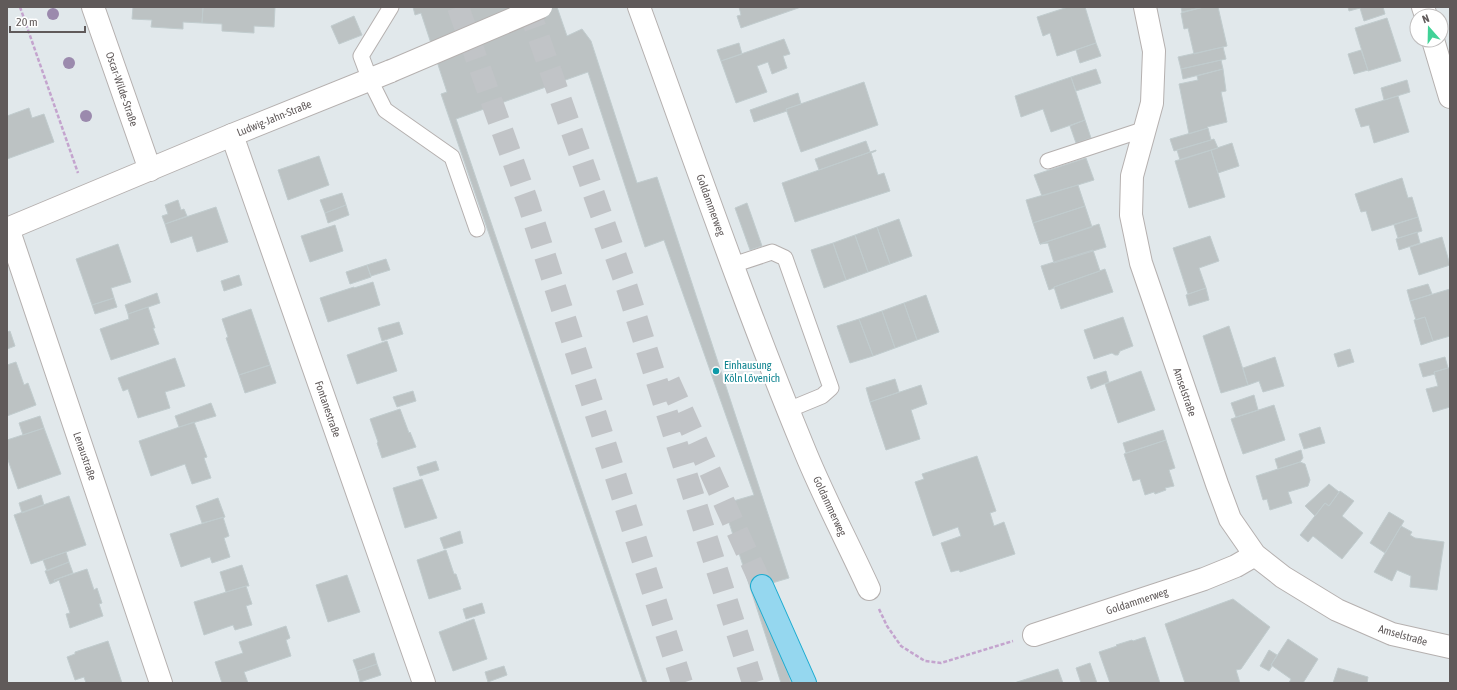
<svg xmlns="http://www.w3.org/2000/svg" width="1457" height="690" font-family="'Asap Condensed',sans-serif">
	<rect width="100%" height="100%" fill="#e1e8eb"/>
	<path fill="#bcc2c3" stroke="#c1ccce" d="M133,7H203L202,23L183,22V29L151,27L152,20L132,19Z
		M203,7H275L274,27L254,26V33L222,31V24L202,23Z
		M413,7H557L567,36L582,29L591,41L637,183L657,177L789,578L762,586L791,683H781L723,504L754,495L664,240L645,247L588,72L456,119L647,683H643L441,94L447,92L421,13L415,15Z
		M739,7H801L741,28L737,16L741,15Z
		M1068,7H1085L1096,43L1057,56L1050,33L1043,36L1037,17Z
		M1181,7H1204L1182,12Z
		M1204,7H1218L1227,46L1194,54L1188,28L1184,29L1181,13Z
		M1348,7H1359L1360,8L1349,11Z
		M1363,7H1383L1385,14L1364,21L1360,8Z
		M354,16L362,35L339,44L331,26Z
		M1387,18L1401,61L1368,71L1355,28Z
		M784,39L790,54L783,56L787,68L772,74L768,62L757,66L767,92L736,103L721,61Z
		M739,43L742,54L721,61L717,50Z
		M1096,43L1101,56L1080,63L1076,50Z
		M1223,47L1226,59L1181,69L1178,57Z
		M1361,50L1368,70L1354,74L1348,54Z
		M1221,60L1223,69L1183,79L1181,69Z
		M1096,69L1101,83L1076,91L1071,77Z
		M1223,69L1226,91L1221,92L1227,122L1207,127L1208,128L1189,134L1179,84L1198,80L1197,76Z
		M1071,77L1085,120L1051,132L1043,109L1021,117L1015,96Z
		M1407,80L1410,92L1384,100L1381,88Z
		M864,82L878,125L801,152L786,109Z
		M798,93L801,104L786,109L787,111L754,122L750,110Z
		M1398,96L1409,132L1374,143L1369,125L1361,127L1355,109Z
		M29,108L32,118L44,114L54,142L7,159V116Z
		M1085,120L1091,138L1076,143L1070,126Z
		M1208,128L1211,140L1174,151L1170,139Z
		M1214,139L1218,148L1180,160L1177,150Z
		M866,141L870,152L819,170L815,159Z
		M1232,143L1239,166L1218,173L1211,150Z
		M876,150V151L871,153L878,175L884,173L890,191L795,222L782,183Z
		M1211,150L1225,197L1189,208L1175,161Z
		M319,156L329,185L288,200L278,170Z
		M1086,158L1094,180L1042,196L1034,175Z
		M1402,178L1408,198L1412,197L1418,217L1372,231L1366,211L1361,212L1355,194Z
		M1078,185L1085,206L1033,223L1026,200Z
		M342,193L346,205L325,213L320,200Z
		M178,200L181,210L184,209L187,216L165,224L162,216L168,214L165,205Z
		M747,203L762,246L750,250L735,208Z
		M346,205L349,215L328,223L325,213Z
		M1085,206L1092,227L1040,244L1033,223Z
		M216,207L228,242L197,252L192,236L171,243L165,224Z
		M1418,217L1422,231L1398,238L1394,225Z
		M899,219L912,256L890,264L877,227Z
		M1099,224L1106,247L1054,263L1048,243L1040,244Z
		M335,225L343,251L310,262L301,236Z
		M877,227L890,264L868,272L855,235Z
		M1417,232L1420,243L1399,250L1396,239Z
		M855,235L868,272L846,280L833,243Z
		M1210,236L1219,261L1199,268L1206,288L1188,294L1173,248Z
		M1442,237L1450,265L1419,275L1410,247Z
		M833,243L846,280L824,288L811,250Z
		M118,244L131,282L111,288L114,298L92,305L76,259Z
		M1093,250L1100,271L1054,287V288L1049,290L1041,266Z
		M386,259L390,270L371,276L367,265Z
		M367,265L371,277L350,284L346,272Z
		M1105,269L1113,292L1061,309L1054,287Z
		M239,275L242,285L224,291L221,281Z
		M373,282L380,305L328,322L320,298L354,287V288Z
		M1428,284L1432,294L1410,301L1407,290Z
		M1206,288L1209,300L1189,306L1186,295Z
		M1450,289V336L1433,341L1425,317L1416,320L1410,301Z
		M157,293L160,303L128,314L125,305Z
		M926,295L939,332L917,340L904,303Z
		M114,298L117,307L95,314L92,305Z
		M904,303L917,340L895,348L882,311Z
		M148,307L155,328H153L159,344L111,360L100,329L129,319L128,314Z
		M251,309L270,365L239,375L226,338L228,337L222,319Z
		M882,311L895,348L873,356L859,319Z
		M1123,317L1133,346L1120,351L1118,355H1115L1112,353L1094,359L1084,330Z
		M1425,317L1433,341L1421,345L1414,320Z
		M859,319L873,356L850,363L837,326Z
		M399,322L403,334L382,341L378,328Z
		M1229,326L1248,385L1221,393L1203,336Z
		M10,331L15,346L7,349V332Z
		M387,341L397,371L357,384L347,355Z
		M1350,349L1354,362L1338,367L1334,354Z
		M1275,357L1284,386L1263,392L1259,381L1248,385L1243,368Z
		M1445,357L1448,368L1434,372L1435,374L1423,377L1419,364Z
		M175,358L185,386L165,392L170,408L138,418L128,389L123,391L118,378Z
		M16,362L24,385L28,383L36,405L7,416V365Z
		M270,365L276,383L245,393L239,375Z
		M1448,368H1450V407L1433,412L1426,389L1438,386L1434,372Z
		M1106,371L1109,382L1091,389L1087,377Z
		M1141,371L1155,410L1118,423L1105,384Z
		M895,379L899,392L870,402L866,388Z
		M921,385L927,404L911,410L920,439L886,450L870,402Z
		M413,391L416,401L397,407L393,397Z
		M1254,395L1258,410L1236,417L1231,403Z
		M211,403L216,416L179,427L175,416Z
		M1274,405L1285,440L1243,454L1231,419Z
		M400,409L409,433L410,432L416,447L382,458L377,443L378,442L370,419Z
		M40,416L44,428L23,435L19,423Z
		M194,422L207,457L204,458L211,478L192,484L185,464L151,476L139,441Z
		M1320,427L1325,443L1304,449L1299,434Z
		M44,428L61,474L18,489L7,457V440Z
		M1163,430L1166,440L1126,453L1123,443Z
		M1166,440L1175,468L1169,470L1174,486L1165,488L1166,490L1155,494L1154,492L1145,495L1140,479L1133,481L1124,454Z
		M1301,450L1303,458L1300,462L1278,469L1275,459Z
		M977,456L996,511L990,513L994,526L1004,522L1015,554L960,572L959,570L951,572L941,543L961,536L958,527L933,536L915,482L924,479L922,474Z
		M436,461L439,470L420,476L417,467Z
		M1300,462L1305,464L1310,480L1308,486L1288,492L1292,503L1270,510L1267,499L1263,500L1256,476Z
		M422,479L437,518L405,528L393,488Z
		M1329,484L1339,492L1329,506L1325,503L1315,516L1305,506Z
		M1340,491L1354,501L1342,516L1363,533L1342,559L1313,536L1308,542L1300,535L1325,503L1329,506Z
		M41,495L44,505L22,513L19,503Z
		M69,496L86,545L31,564L14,515Z
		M218,498L225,517L202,523L196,506Z
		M1389,512L1404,521L1385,553L1370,543Z
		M223,517L229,536L224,538L230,557L212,563L210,557L181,567L170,534Z
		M1401,526L1412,532L1410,535L1415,538L1444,542L1437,590L1410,587L1411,576L1397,570L1392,581L1374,572Z
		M460,531L463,543L444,549L440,538Z
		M446,550L454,574H456L461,589L429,599L417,560Z
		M66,552L69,562L47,571L43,560Z
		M69,562L73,573L54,580L55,582L50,584L45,571Z
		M242,565L249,586H246L226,592L220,572Z
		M87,569L94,590L97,588L102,603L99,604L103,616L70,628L66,614L70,613L59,580L55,582L54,580Z
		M347,575L360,612L328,622L316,585Z
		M246,586L252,604L246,606L252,625L235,630L233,625L204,635L194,602Z
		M1233,599L1270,627L1241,669L1236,670L1240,683H1185L1165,624Z
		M482,603L485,613L466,619L463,609Z
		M474,619L487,659L453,671L439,632Z
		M286,626L290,638L286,640L291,656L244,672L248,683H222L215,662L243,653L239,642Z
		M1145,637L1160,683H1110L1099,652L1117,646L1116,645L1132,640L1133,641Z
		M1288,639L1318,659L1303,683H1289L1291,679L1271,665Z
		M108,641L122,683H86L84,677L75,680L67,657L75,654V652Z
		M1269,650L1277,655L1271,665L1272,666L1269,671L1260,666Z
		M374,653L377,664L357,671L353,660Z
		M1090,663L1097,683H1081L1076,668Z
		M377,664L381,675L360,682L357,671Z
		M504,666L507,675L488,682L485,672Z
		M1338,668L1368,677L1367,683H1333Z
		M1058,669L1063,683H1014Z"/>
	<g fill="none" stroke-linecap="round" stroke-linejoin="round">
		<path stroke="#c1c4c7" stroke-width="22" stroke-dasharray="22 11" stroke-linecap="butt" d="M458,7L528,203L682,683
			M528,7L627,288L753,683
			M669,381L762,586"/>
		<defs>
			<path id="service" d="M391,7L361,56L370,80L385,110L452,157L477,229
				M1048,161L1145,129
				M733,265L772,252L785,258L831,388L822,396L788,410"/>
			<path id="minor" d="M93,7L150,170
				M639,7C693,155 744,304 804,449C823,496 848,543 869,589
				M1145,7L1154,51L1152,103L1132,176L1131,215L1141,263L1217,484L1230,519L1255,555L1283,577L1337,610L1392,634L1450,647
				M232,135L424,683
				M8,228L161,683
				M1034,635L1204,579L1236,566L1255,555"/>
			<path id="tertiary" d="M1423,7L1426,16
				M1433,40L1450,97
				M7,229L232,135L391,71"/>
			<path id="motorway" d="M762,586L805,683"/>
		</defs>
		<use href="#service" stroke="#b5b0af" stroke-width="17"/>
		<use href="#minor" stroke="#b5b0af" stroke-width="24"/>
		<use href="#tertiary" stroke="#b5b0af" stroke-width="24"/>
		<use href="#motorway" stroke="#1cabd0" stroke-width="24"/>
		<path stroke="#c4a4ce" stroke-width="2.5" stroke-dasharray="4 2" stroke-linecap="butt" d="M20,7L78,173
			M879,609L887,626L901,646L925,661L941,663L1013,641"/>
		<use href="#service" stroke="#fff" stroke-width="15"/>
		<use href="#minor" stroke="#fff" stroke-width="22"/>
		<use href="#tertiary" stroke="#fff" stroke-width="22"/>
		<use href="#motorway" stroke="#95d7ef" stroke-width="22"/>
		<defs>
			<path id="tertiary-bridge" d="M391,71L541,7"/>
		</defs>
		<use href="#tertiary-bridge" stroke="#b5b0af" stroke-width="24" stroke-linecap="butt"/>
		<use href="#tertiary-bridge" stroke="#fff" stroke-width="22"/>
	</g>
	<g fill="#9b8aad">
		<circle cx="53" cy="14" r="6"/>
		<circle cx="69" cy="63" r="6"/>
		<circle cx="86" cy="116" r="6"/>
	</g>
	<circle fill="#0f9aa8" stroke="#fff" stroke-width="1.5" cx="716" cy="371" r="4"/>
	<g text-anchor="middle" stroke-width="4" stroke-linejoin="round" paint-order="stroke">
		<g font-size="11" fill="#605a5a" stroke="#fff">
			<text transform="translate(122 89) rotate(71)" y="4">Oscar-Wilde-Straße</text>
			<text transform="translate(274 118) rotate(-22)" y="4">Ludwig-Jahn-Straße</text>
			<text transform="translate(711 205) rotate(70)" y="4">Goldammerweg</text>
			<text transform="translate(1185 392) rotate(71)" y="4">Amselstraße</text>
			<text transform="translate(328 409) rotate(71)" y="4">Fontanestraße</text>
			<text transform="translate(85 456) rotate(71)" y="4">Lenaustraße</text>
			<text transform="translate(830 506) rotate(65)" y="4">Goldammerweg</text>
			<text transform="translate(1137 601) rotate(-18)" y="4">Goldammerweg</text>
			<text transform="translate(1403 635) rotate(16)" y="4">Amselstraße</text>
		</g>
		<g font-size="11" fill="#0d838f" stroke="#fff" text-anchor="start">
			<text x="724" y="369">Einhausung<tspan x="724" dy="13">Köln Lövenich</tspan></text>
		</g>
	</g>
	<rect width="1457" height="690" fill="none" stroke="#605a5a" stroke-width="16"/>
	<g transform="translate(1429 28) rotate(340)"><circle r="19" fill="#ffffff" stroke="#bfbdbd"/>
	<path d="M0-3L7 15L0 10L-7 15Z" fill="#40d297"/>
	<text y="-6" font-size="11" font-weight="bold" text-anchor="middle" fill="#605a5a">N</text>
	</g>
	<path d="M10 26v6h75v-6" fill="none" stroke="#605a5a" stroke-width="2"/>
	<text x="16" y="26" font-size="12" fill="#605a5a" stroke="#ffffff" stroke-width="3" paint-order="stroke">20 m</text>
</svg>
